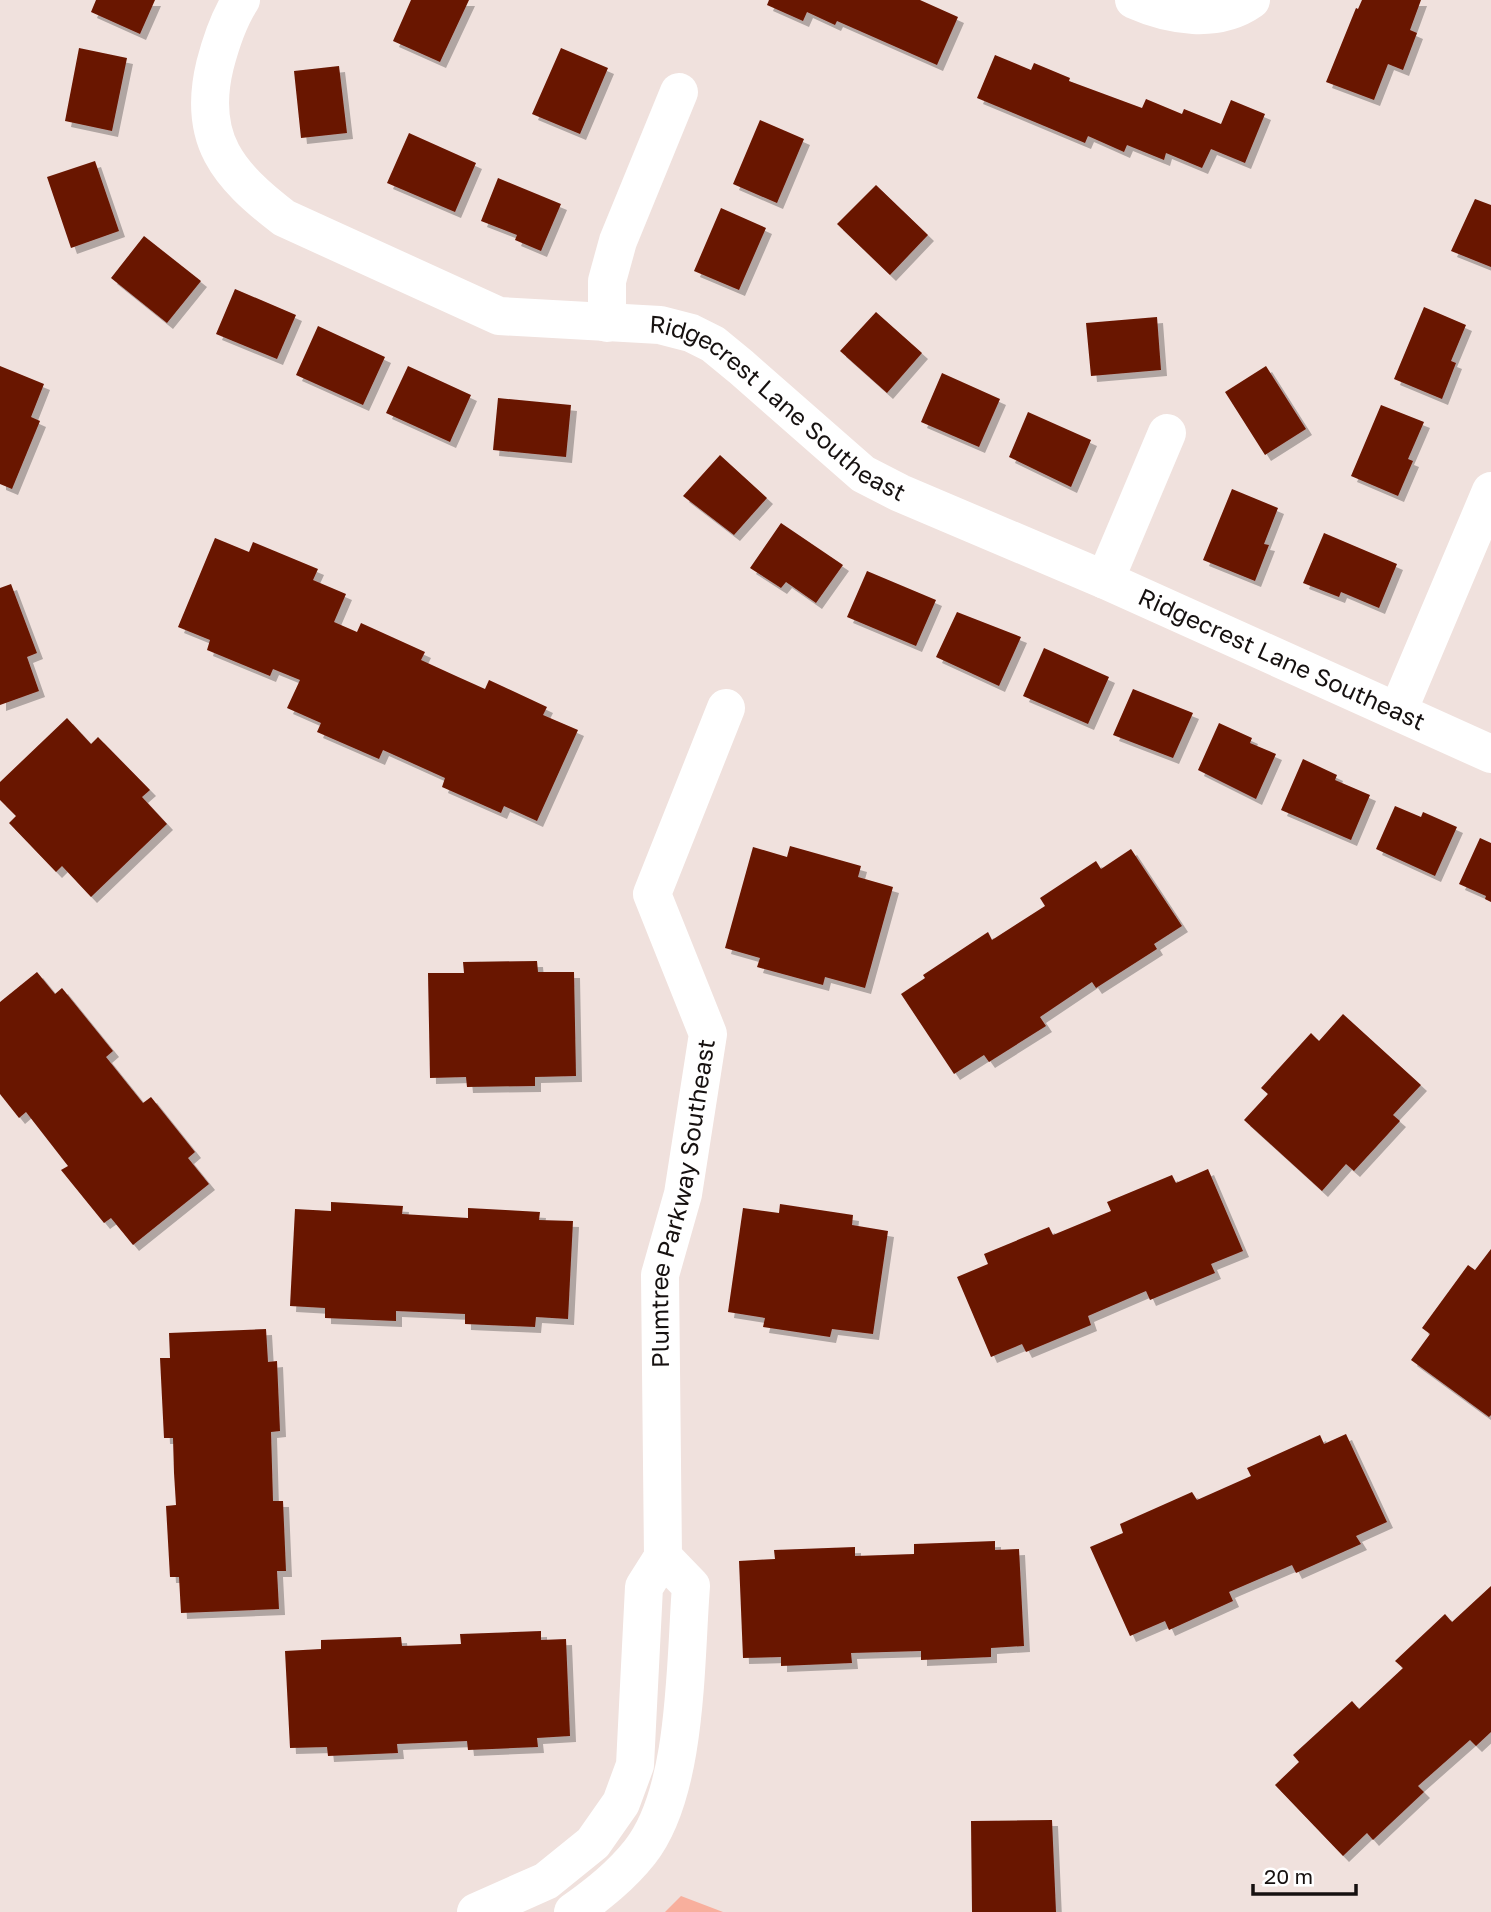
<svg xmlns="http://www.w3.org/2000/svg" width="1491" height="1912" font-family="'Golos Text',sans-serif">
	<defs>
		<filter id="shadow"><feDropShadow dx="6" dy="6" stdDeviation="0" flood-color="#0004"/></filter>
	</defs>
	<rect width="100%" height="100%" fill="#f0e1dd"/>
	<path fill="#f8af9d" d="M681,1896L723,1912H665Z"/>
	<path fill="#691501" filter="url(#shadow)" d="M96,0H155L140,34L91,12Z
		M411,0H469L440,62L393,41Z
		M769,0H920L958,17L937,65L837,21L835,25L807,12L803,21L767,5Z
		M1362,0H1421L1410,30L1417,33L1403,70L1388,64L1374,100L1326,82L1356,8L1358,9Z
		M79,48L127,58L112,131L65,121Z
		M561,48L608,68L580,134L532,114Z
		M995,55L1031,70L1034,63L1070,78L1069,81L1142,108L1146,99L1182,114L1184,109L1221,124L1231,100L1265,114L1245,163L1211,149L1202,168L1166,153L1164,160L1127,145L1124,152L1088,136L1085,143L977,98Z
		M339,66L347,133L301,138L294,71Z
		M760,120L804,139L777,203L733,184Z
		M409,133L476,163L455,212L387,183Z
		M95,161L119,231L71,248L47,177Z
		M498,178L561,204L541,251L515,240L517,235L481,221Z
		M876,185L928,235L890,275L837,224Z
		M1475,199L1491,205V267L1451,251Z
		M721,208L766,228L739,290L694,271Z
		M144,236L201,281L167,323L111,278Z
		M235,289L296,315L277,359L216,334Z
		M1424,307L1466,325L1451,361L1456,363L1442,399L1394,379Z
		M876,312L922,353L887,393L840,351Z
		M1157,317L1161,370L1091,376L1086,323Z
		M318,326L385,357L363,405L296,375Z
		M0,366L44,384L31,417L40,421L12,489L0,484Z
		M408,366L471,395L450,442L386,413Z
		M1266,366L1306,429L1265,455L1225,392Z
		M942,373L1000,399L979,447L921,422Z
		M498,398L571,405L566,457L493,450Z
		M1381,405L1424,422L1408,459L1413,461L1398,496L1351,476Z
		M1028,412L1091,440L1071,487L1009,457Z
		M720,455L767,498L734,535L683,496Z
		M1232,489L1278,508L1264,544L1269,545L1255,581L1203,560Z
		M781,523L843,565L816,603L786,582L781,588L750,568Z
		M1324,533L1397,564L1379,608L1341,592L1339,597L1303,583Z
		M215,538L249,552L253,542L318,569L313,580L346,594L334,622L357,632L361,623L425,652L421,660L456,676L485,689L489,680L547,707L543,715L578,730L537,821L504,806L501,813L442,787L445,778L383,750L379,759L317,732L321,723L287,708L300,680L273,669L270,676L207,650L210,640L178,627Z
		M867,571L936,600L916,646L847,617Z
		M11,584L37,653L27,657L39,691L0,705V588Z
		M957,612L1021,637L999,686L936,657Z
		M1044,648L1109,677L1088,724L1023,696Z
		M1133,689L1193,713L1173,758L1113,735Z
		M67,718L91,744L98,737L150,790L142,797L167,824L91,897L62,866L56,872L9,823L16,816L0,800V782Z
		M1219,723L1252,738L1250,743L1276,754L1256,799L1198,770Z
		M1303,759L1337,775L1335,780L1370,795L1351,840L1281,810Z
		M1395,806L1421,817L1423,812L1457,827L1435,876L1376,849Z
		M1480,838L1491,843V902L1485,899L1486,896L1459,884Z
		M790,846L861,866L858,877L893,887L865,988L825,977L823,985L757,967L760,958L725,948L753,847L787,857Z
		M1131,849L1182,926L1154,944L1157,949L1096,988L1092,982L1040,1017L1046,1026L989,1062L984,1055L954,1074L901,994L925,978L923,975L988,932L992,940L1045,906L1040,898L1096,861L1101,869Z
		M537,961L538,972H574L576,1076L535,1077V1086L467,1087L466,1077L430,1078L428,973H464L463,962Z
		M37,972L55,994L62,988L113,1051L106,1057L143,1103L151,1097L195,1152L188,1158L209,1184L133,1245L111,1218L104,1223L61,1170L68,1166L26,1112L19,1118L0,1094V1002Z
		M1343,1014L1421,1085L1393,1115L1400,1121L1354,1171L1346,1164L1322,1191L1244,1120L1268,1094L1261,1088L1311,1033L1319,1041Z
		M1208,1169L1243,1251L1211,1264L1215,1273L1150,1300L1146,1291L1088,1316L1091,1325L1026,1352L1022,1344L991,1357L957,1277L988,1264L984,1254L1049,1227L1053,1235L1111,1211L1107,1202L1172,1175L1176,1183Z
		M331,1202L403,1206L402,1214L468,1218V1208L540,1212L539,1220L573,1221L568,1319L536,1317L535,1327L465,1324V1314L396,1311V1321L325,1318V1308L290,1306L295,1209L331,1211Z
		M780,1204L853,1215L852,1225L888,1231L873,1334L832,1329L830,1337L763,1327L765,1318L728,1312L743,1208L779,1213Z
		M1491,1249V1415L1489,1417L1411,1360L1430,1334L1422,1328L1468,1265L1475,1270Z
		M266,1329L268,1362L277,1361L280,1431L271,1432L273,1501H283L286,1571H277L279,1609L181,1613L179,1577H170L166,1506L176,1505L174,1473L173,1438H164L160,1358H170L169,1333Z
		M1346,1434L1387,1522L1356,1536L1361,1544L1296,1573L1292,1565L1229,1592L1233,1601L1169,1630L1165,1621L1130,1636L1090,1547L1123,1533L1120,1524L1192,1492L1197,1500L1251,1476L1247,1468L1320,1435L1324,1444Z
		M995,1541V1550L1019,1549L1024,1646L991,1648V1657L921,1660V1651L851,1653L852,1663L781,1666V1657L743,1658L739,1561L775,1559L774,1550L855,1547V1556L914,1554V1544Z
		M1491,1586V1732L1476,1746L1470,1740L1418,1786L1424,1792L1373,1840L1367,1833L1343,1856L1275,1785L1299,1762L1293,1755L1352,1701L1359,1709L1403,1668L1395,1661L1445,1614L1452,1622Z
		M541,1631V1640L566,1639L570,1736L537,1738L538,1747L468,1750L467,1741L397,1744L398,1753L328,1756L327,1747L290,1748L285,1651L321,1649V1640L401,1637L402,1646L461,1644L460,1634Z
		M1052,1820L1056,1912H972L971,1821Z"/>
	<g fill="none" stroke-linecap="round" stroke-linejoin="round">
		<g stroke="#fff" stroke-width="38">
			<path id="s1" d="M241,0C228,20 221,42 215,65C197,139 228,175 284,218L499,316L660,325L691,333L713,344L741,367L863,474L900,493L1105,580L1491,754"/>
			<path d="M1134,0C1170,16 1217,24 1251,0"/>
			<path d="M607,323V281L618,241L679,92"/>
			<path d="M1105,580L1167,433"/>
			<path d="M1398,711L1491,491"/>
			<path id="s2" d="M476,1912L546,1881L593,1843L621,1803L635,1765L644,1587L663,1557L660,1275L683,1194L708,1034L652,894L726,708"/>
			<path d="M573,1912C598,1894 621,1876 640,1852C688,1791 685,1662 691,1586L663,1557"/>
		</g>
	</g>
	<g text-anchor="middle" stroke-width="7" stroke-linejoin="round" paint-order="stroke">
		<g font-size="24" fill="#161110" stroke="#fff">
			<text dy="8" stroke="none"><textPath href="#s1" startOffset="794">Ridgecrest Lane Southeast</textPath></text>
			<text dy="8" stroke="none"><textPath href="#s1" startOffset="1362">Ridgecrest Lane Southeast</textPath></text>
			<text dy="8" stroke="none"><textPath href="#s2" startOffset="796">Plumtree Parkway Southeast</textPath></text>
		</g>
	</g>
	<path d="M1253 1884v10h103v-10" fill="none" stroke="#161110" stroke-width="3.5"/>
	<text x="1264" y="1884" font-size="21" fill="#161110" stroke="#ffffff" stroke-width="5" paint-order="stroke">20 m</text>
</svg>
